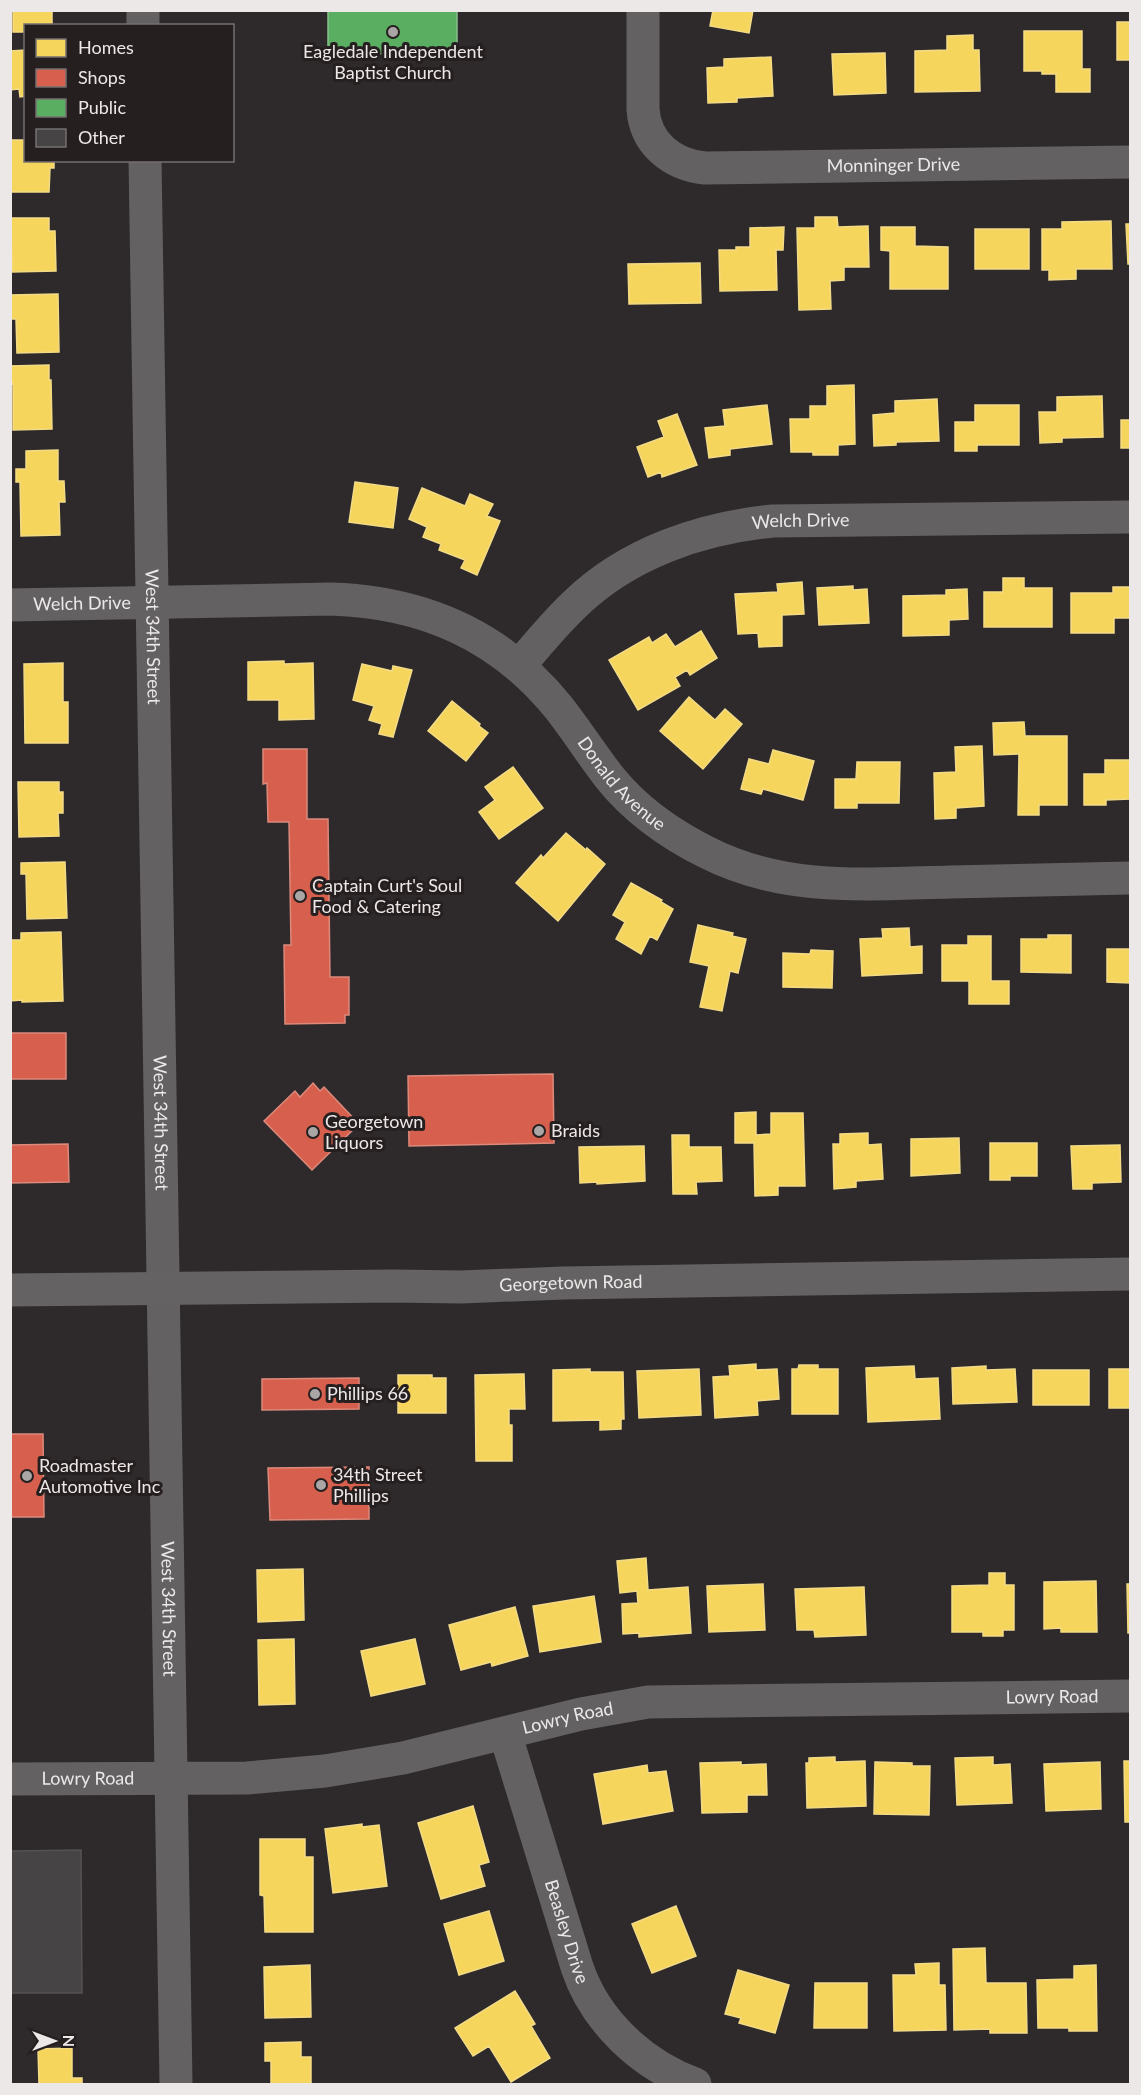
<svg xmlns="http://www.w3.org/2000/svg" width="1141" height="2095" font-family="Lato,sans-serif">
	<rect width="100%" height="100%" fill="#2e2a2b"/>
	<path fill="#f6d55c" stroke="#f3db86" stroke-width="1.5" d="M13,10H52V26H26V32H13Z
		M713,10H753L749,33L710,26Z
		M1117,22H1130V60H1117Z
		M1024,31H1082V69H1090V92H1056V74H1042V71H1024Z
		M973,35V50H979L980,91L915,92V51L947,50V36Z
		M26,50V96L20,97L19,89L10,90V51Z
		M885,53L886,93L834,95L832,54Z
		M771,57L773,96L737,98V102L708,103L707,68L724,67V59Z
		M10,140H26V160H54V168H50L49,192H10Z
		M815,217H837L838,227L868,226L869,267H844V280L830,281L831,309L799,310L797,228H815Z
		M11,218H49V231H55L56,271L12,272Z
		M1111,221L1112,269H1076V279L1049,280V270H1042V229H1062V222Z
		M1126,224H1130V264H1128Z
		M784,227L783,250H776L777,290L720,291L719,250H736V247H750V228Z
		M881,227H915V246L948,247V289H890V251L881,250Z
		M975,229H1029V269H975Z
		M700,263L701,303L629,304L628,264Z
		M58,294L59,352L17,353L16,319H10V295Z
		M49,365V380H51L52,429L13,430V383L10,384V366Z
		M854,385L855,444L838,445V455H813V452H791L790,419H810V406H827V386Z
		M1102,396L1103,437L1062,438V442L1040,443L1039,412H1057V397Z
		M937,399L939,441L896,442V445L874,446L873,415L895,413V401Z
		M767,405L772,444L730,449V455L709,458L705,428L725,426L723,410Z
		M975,405H1019V445H977V451H955V422H975Z
		M677,414L697,465L662,477L661,472L648,477L637,447L664,437L658,421Z
		M1121,420H1130V448H1121Z
		M58,450V481H64L65,502H59L60,535L21,536L20,482H16V469H26V451Z
		M355,482L398,488L393,528L349,522Z
		M422,488L465,506L470,494L493,504L487,516L500,521L477,575L461,568L465,560L439,550L441,544L423,537L427,527L409,519Z
		M1003,578H1024V588H1052V627H984V592H1003Z
		M802,582L804,614L782,615V646L759,647L758,633L738,634L735,594L778,592L777,584Z
		M853,586V590L867,589L869,623L819,625L817,588Z
		M1113,587H1130V618H1114V633H1071V593H1113Z
		M967,589L968,619L949,620V635L903,636V596L946,595V590Z
		M701,631L717,658L690,675L687,670L675,677L680,686L638,710L609,660L649,637L652,643L666,634L675,647Z
		M284,661V664L313,663L314,719L279,720V700H248V662Z
		M63,663V702H68V743H25L24,664Z
		M362,664L392,671L393,666L412,670L393,737L379,734L382,724L369,720L374,706L353,700Z
		M689,697L715,720L725,709L742,724L703,769L660,731Z
		M452,701L480,724L479,726L488,733L466,761L428,731Z
		M1024,722L1025,736H1067V805H1039V815H1018L1019,754L994,755L993,723Z
		M982,746L984,806L956,808V818L935,819L934,773L956,772L955,747Z
		M773,750L814,761L803,800L763,789L761,794L741,789L749,759L769,764Z
		M1105,760H1130V799L1106,800V805H1084V774H1105Z
		M857,762H900L899,803H857V808H835V779H856Z
		M513,767L543,808L499,839L479,812L495,800L485,787Z
		M18,782H59V792H63V813H58L59,836L19,837Z
		M566,833L586,850L587,848L605,864L558,921L516,883L541,855L543,858Z
		M65,862L67,918L27,919L26,874H21V863Z
		M631,883L662,900L661,902L673,909L657,940L650,936L641,954L616,939L625,922L613,915Z
		M698,925L733,933L732,936L746,939L738,973L730,971L722,1011L700,1007L709,966L690,962Z
		M909,928L910,947L922,946V973L862,976L860,939L883,938L882,929Z
		M61,932L63,1001L22,1002V1000L10,1001V940H21V933Z
		M1048,935H1071V973L1021,972V939H1048Z
		M968,936H991V981H1009V1004H969V981H942V945H968Z
		M1107,949H1130V983L1107,982Z
		M811,950L833,951L832,988L783,987V953L810,954Z
		M756,1112V1135L771,1134V1113H803L805,1186H778V1195L755,1196L754,1143H735V1113Z
		M868,1133V1145L881,1144L883,1179L856,1181V1187L834,1189L833,1144H840V1134Z
		M672,1135H689V1147H721L722,1181L696,1182L697,1194H673Z
		M959,1138L960,1173L911,1176V1139Z
		M990,1143H1037V1176H1010V1180H990Z
		M1120,1145L1121,1182L1092,1183V1189H1073L1071,1146Z
		M644,1146L645,1181L597,1184V1182L580,1183L579,1147Z
		M756,1364V1370L777,1369L779,1399L757,1401L758,1415L715,1418L713,1377L730,1376L729,1366Z
		M799,1365H818V1369H838V1414H792V1369H798Z
		M914,1366L915,1379L938,1378L940,1419L868,1422L866,1368Z
		M986,1366V1370L1015,1369L1017,1402L953,1404L952,1368Z
		M590,1369V1372H623L624,1419H621V1429L600,1430V1420L553,1421V1370Z
		M699,1369L701,1415L639,1418L637,1371Z
		M1109,1369H1130V1408H1109Z
		M1033,1370H1089V1405H1033Z
		M524,1374L525,1409H509V1425H512V1461H476L475,1375Z
		M398,1375H432V1378H446V1413H398Z
		M646,1558L648,1590L688,1587L691,1633L639,1637V1633L623,1634L622,1604L638,1603L637,1591L620,1593L617,1561Z
		M303,1569L304,1620L258,1622L257,1570Z
		M989,1573H1005V1585H1014V1630H1003V1636H983V1632H952V1586L989,1585Z
		M1096,1581L1097,1632H1061V1628L1044,1629V1582Z
		M763,1584L765,1630L709,1632L707,1586Z
		M1127,1584H1130V1633H1128Z
		M864,1587L866,1635L815,1637L814,1630H797L795,1589Z
		M594,1596L601,1642L540,1652L533,1606Z
		M515,1607L528,1656L492,1666L491,1662L461,1670L449,1625Z
		M294,1639L295,1704L259,1705L258,1640Z
		M415,1639L425,1684L371,1696L361,1651Z
		M835,1757V1762L865,1761L866,1806L807,1808L806,1763H809V1758Z
		M993,1757V1765L1010,1764L1012,1803L957,1805L955,1758Z
		M1124,1761H1130V1822H1125Z
		M741,1762V1765L766,1764L767,1795H747V1812L702,1813L700,1763Z
		M875,1762L912,1763V1766H930L929,1815L874,1814Z
		M1100,1762L1101,1809L1046,1811L1044,1764Z
		M647,1765L648,1773L666,1771L673,1811L603,1824L594,1774Z
		M473,1806L489,1862L479,1865L485,1886L441,1899L418,1823Z
		M362,1824V1827L379,1825L387,1886L333,1893L325,1829Z
		M260,1839H305V1857H313V1932H265L264,1896L260,1895Z
		M676,1906L696,1956L652,1973L632,1924Z
		M489,1911L504,1961L459,1975L444,1924Z
		M985,1948L986,1983H1026L1027,2033H990V2029L954,2030L953,1949Z
		M939,1963V1985H945L946,2030L894,2031L893,1975H916L915,1964Z
		M310,1965L311,2017L265,2018L264,1967Z
		M1096,1965L1097,2031H1069V2028H1038L1037,1980L1074,1979V1966Z
		M738,1970L789,1985L775,2033L739,2023L741,2018L725,2014Z
		M815,1983H867V2028H814Z
		M515,1991L535,2024L531,2026L550,2058L511,2082L489,2046L473,2056L455,2028Z
		M301,2042V2057H311V2084H271V2061H265V2043Z
		M72,2048V2078H82V2084H39L38,2049Z"/>
	<path fill="#d6604d" stroke="#dd897c" stroke-width="1.5" d="M263,749H307V819H328L330,977H349V1015H345V1023L285,1024L284,945H291L289,822H268L267,783L263,784Z
		M10,1033H66V1079H10Z
		M553,1074L554,1143L409,1146L408,1076Z
		M313,1083L320,1091L324,1087L359,1124L312,1170L264,1121L295,1091L300,1097Z
		M68,1144L69,1182L10,1183V1145Z
		M359,1378V1409L262,1410V1379Z
		M10,1434H43L44,1517H10Z
		M369,1467V1519L270,1520L268,1468Z"/>
	<path fill="#5aae61" stroke="#86bf8a" stroke-width="1.5" d="M328,10H457V53L328,54Z"/>
	<path fill="#474445" stroke="#555152" stroke-width="1.5" d="M81,1850L82,1993H10V1851Z"/>
	<g fill="none" stroke-linecap="round" stroke-linejoin="round">
		<g stroke="#646162" stroke-width="33">
			<path d="M143,10V26"/>
			<path id="s1" d="M643,10V109C645,143 672,165 705,168L1130,162"/>
			<path id="s2" d="M145,160L176,2084"/>
			<path id="s3" d="M10,605L331,599C424,602 500,635 559,708C577,731 592,755 610,778C635,809 670,834 706,852C784,892 865,884 950,882C1010,881 1070,879 1130,878"/>
			<path id="s4" d="M519,666C537,645 554,624 574,605C627,553 701,528 773,521L1130,517"/>
			<path id="s5" d="M505,1733L577,1967C595,2021 642,2065 695,2084"/>
			<path id="s6" d="M10,1779L247,1778L325,1771L403,1758L581,1714L648,1702L1130,1696"/>
		</g>
		<path stroke="#656263" stroke-width="33" id="s7" d="M10,1290L394,1286L461,1287L563,1283L1130,1274"/>
	</g>
	<g fill="#aaa6a6" stroke="#261f20" stroke-width="2">
		<circle cx="393" cy="32" r="6"/>
		<circle cx="300" cy="896" r="6"/>
		<circle cx="539" cy="1131" r="6"/>
		<circle cx="313" cy="1132" r="6"/>
		<circle cx="315" cy="1394" r="6"/>
		<circle cx="27" cy="1476" r="6"/>
		<circle cx="321" cy="1485" r="6"/>
	</g>
	<g text-anchor="middle" stroke-width="6" stroke-linejoin="round" paint-order="stroke">
		<g font-size="18" fill="#ece8e8" stroke="#261f20" text-anchor="start">
			<text x="393" y="58" text-anchor="middle">Eagledale Independent<tspan x="393" dy="21">Baptist Church</tspan></text>
			<text x="312" y="892">Captain Curt's Soul<tspan x="312" dy="21">Food &amp; Catering</tspan></text>
			<text x="325" y="1128">Georgetown<tspan x="325" dy="21">Liquors</tspan></text>
			<text x="551" y="1137">Braids</text>
			<text x="327" y="1400">Phillips 66</text>
			<text x="39" y="1472">Roadmaster<tspan x="39" dy="21">Automotive Inc</tspan></text>
			<text x="333" y="1481">34th Street<tspan x="333" dy="21">Phillips</tspan></text>
		</g>
		<g font-size="18" fill="#ece8e8" stroke="#261f20">
			<text dy="6" stroke="none"><textPath href="#s1" startOffset="381">Monninger Drive</textPath></text>
			<text dy="6" stroke="none"><textPath href="#s4" startOffset="330">Welch Drive</textPath></text>
			<text dy="6" stroke="none"><textPath href="#s3" startOffset="72">Welch Drive</textPath></text>
			<text dy="6" stroke="none"><textPath href="#s2" startOffset="477">West 34th Street</textPath></text>
			<text dy="6" stroke="none"><textPath href="#s3" startOffset="681">Donald Avenue</textPath></text>
			<text dy="6" stroke="none"><textPath href="#s2" startOffset="963">West 34th Street</textPath></text>
			<text dy="6" stroke="none"><textPath href="#s7" startOffset="561">Georgetown Road</textPath></text>
			<text dy="6" stroke="none"><textPath href="#s2" startOffset="1449">West 34th Street</textPath></text>
			<text dy="6" stroke="none"><textPath href="#s6" startOffset="1050">Lowry Road</textPath></text>
			<text dy="6" stroke="none"><textPath href="#s6" startOffset="564">Lowry Road</textPath></text>
			<text dy="6" stroke="none"><textPath href="#s6" startOffset="78">Lowry Road</textPath></text>
			<text dy="6" stroke="none"><textPath href="#s5" startOffset="208">Beasley Drive</textPath></text>
		</g>
	</g>
	<rect width="1141" height="2095" fill="none" stroke="#ece8e8" stroke-width="24"/>
	<rect x="24" y="24" width="210" height="138" fill="#261f20" stroke="#756f70" stroke-width="1.5"/>
	<rect x="36" y="39" width="30" height="18" fill="#f6d55c" stroke="#756f70" stroke-width="1.5"/>
	<text x="78" y="54" font-size="18" fill="#ece8e8">Homes</text>
	<rect x="36" y="69" width="30" height="18" fill="#d6604d" stroke="#756f70" stroke-width="1.5"/>
	<text x="78" y="84" font-size="18" fill="#ece8e8">Shops</text>
	<rect x="36" y="99" width="30" height="18" fill="#5aae61" stroke="#756f70" stroke-width="1.5"/>
	<text x="78" y="114" font-size="18" fill="#ece8e8">Public</text>
	<rect x="36" y="129" width="30" height="18" fill="#474445" stroke="#756f70" stroke-width="1.5"/>
	<text x="78" y="144" font-size="18" fill="#ece8e8">Other</text>
	<g transform="translate(54 2041) rotate(90)" stroke="#261f20" stroke-width="4.5" paint-order="stroke">
	<path d="M0-4.5L10 22L0 15L-10 22Z" fill="#ece8e8"/>
	<text y="-9" font-size="16" font-weight="bold" text-anchor="middle" fill="#ece8e8">N</text>
	</g>
</svg>
